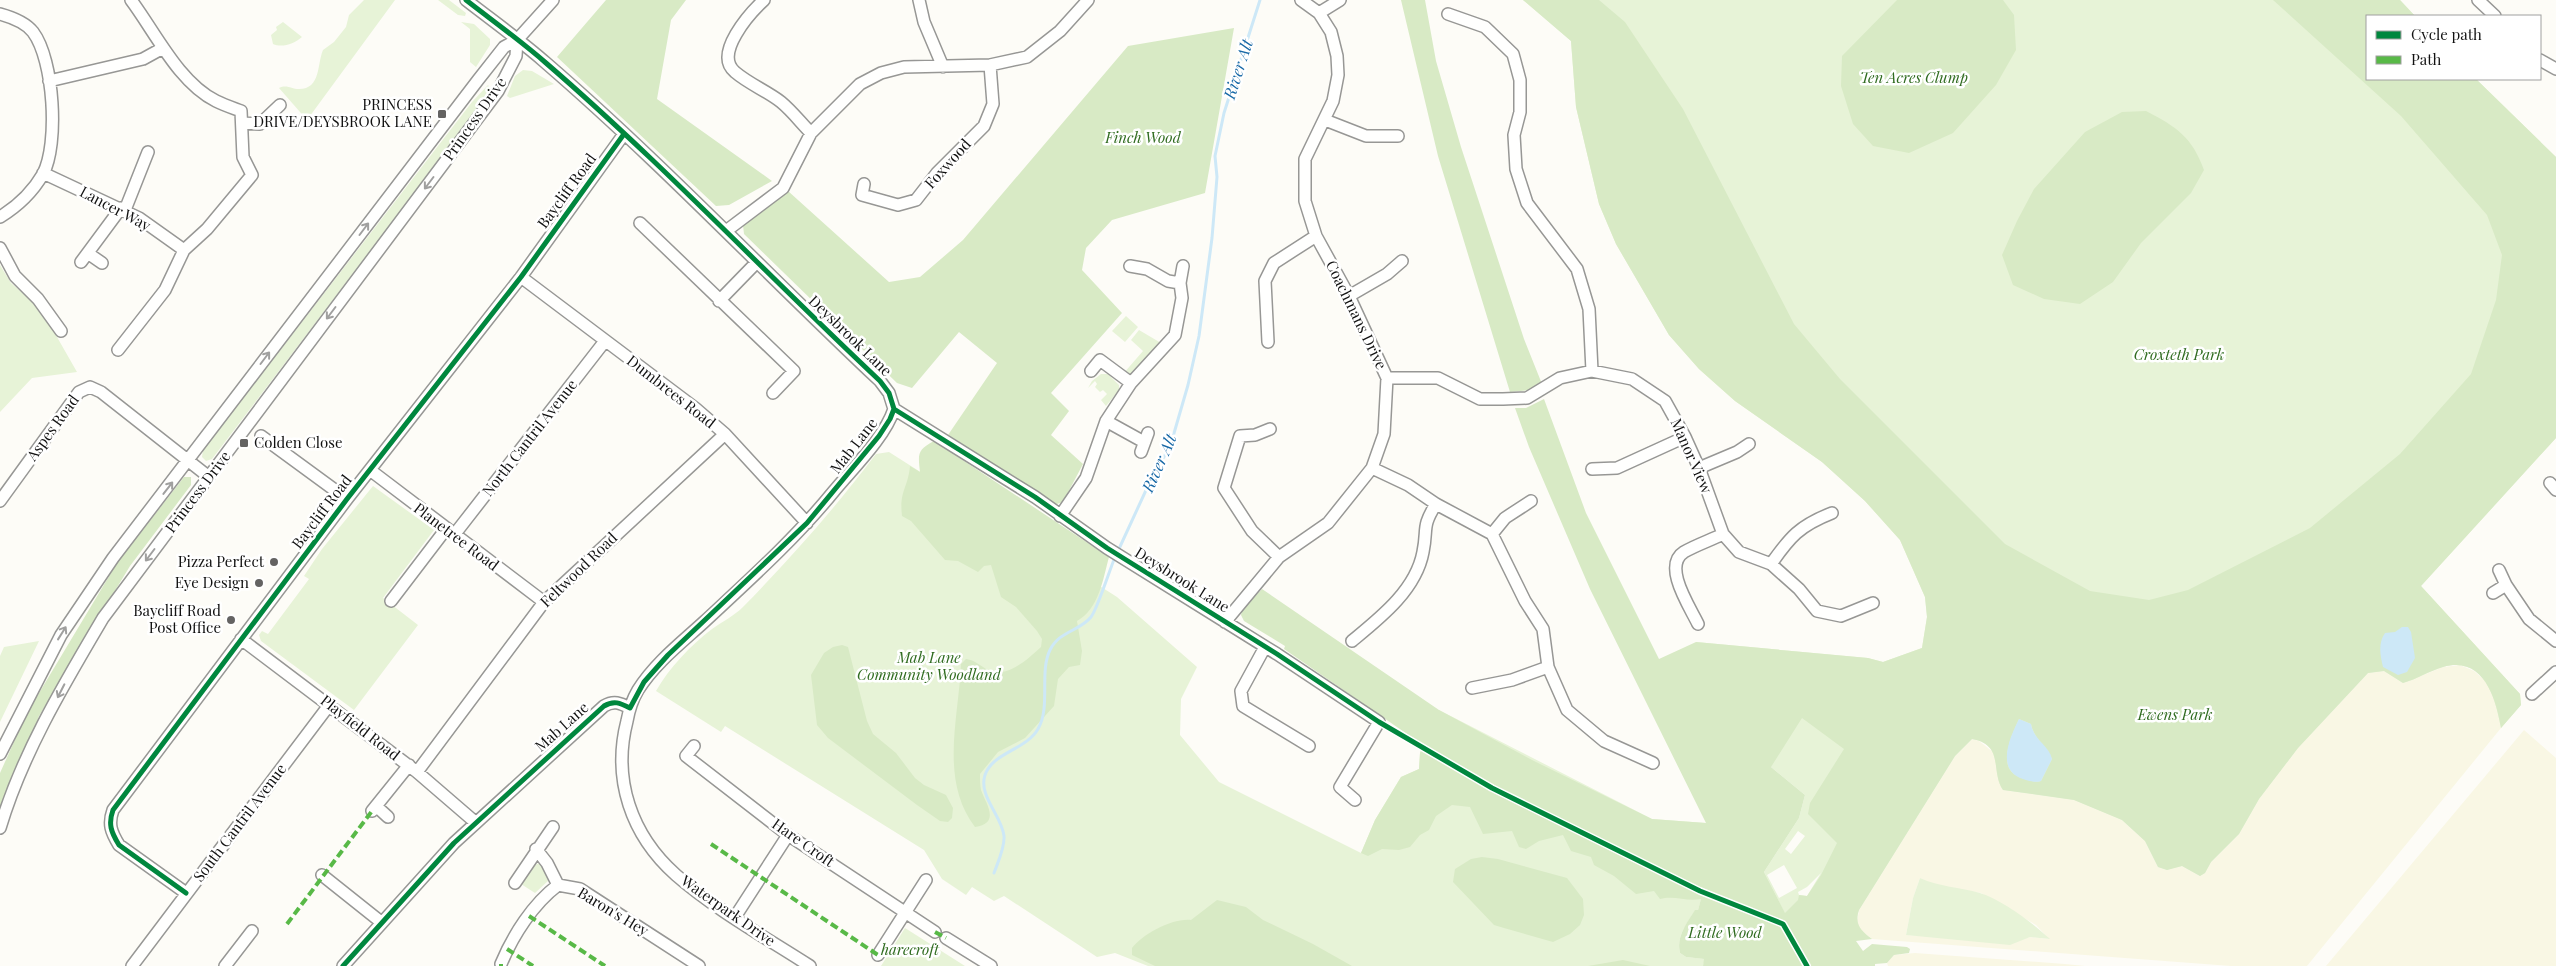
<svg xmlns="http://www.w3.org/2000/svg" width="2556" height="966" font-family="'Playfair Display',serif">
	<rect width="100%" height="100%" fill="#fdfcf7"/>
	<path fill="#f9f7e4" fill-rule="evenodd" d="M2460,665L2474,671L2489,684L2497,706L2501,728L2307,966H2231L1872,939L1861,931L1857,922L1859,910L1955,756L1972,739L1979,741L1993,752L1997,764L1998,778L2003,790L2074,800L2122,820L2145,841L2158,867L2167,870L2182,866L2200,876L2205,873L2211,862L2239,834L2259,799L2298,748L2368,673L2384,671L2403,683L2443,667ZM1920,878L1934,885L1981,893L2036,925L2049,939L2030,937L2020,940L1906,935L1913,898Z
		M2524,730L2556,758V966H2326Z
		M1915,953L2065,964L2085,966H1888L1887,963L1894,955Z"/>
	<path fill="#e7f3d7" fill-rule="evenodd" d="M364,0H395L307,120L279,88C287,84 291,89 299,89C321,89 317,64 323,50L334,42L346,27L349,15Z
		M438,0H449L466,13L465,16L458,15Z
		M1523,0H2400L2415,16H2367V79H2476L2556,157V438L2421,586L2520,694L2521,705L2501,728C2496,699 2484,655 2443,667C2429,671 2417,679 2403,683L2384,671L2368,673L2298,748L2259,799L2239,834L2211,862L2205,873L2200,876L2182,866L2167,870L2158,867L2145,841L2122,820L2074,800L2003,790C1990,771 2005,745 1972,739L1955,756L1859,910C1854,924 1861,931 1872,939L1785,914L1764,872L1799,818L1805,795L1771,767L1696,642L1868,658L1883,662L1922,648L1927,617L1925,597L1900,540L1865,501L1822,462L1735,401L1699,369L1669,335L1616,244L1599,204L1576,107L1571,41ZM1798,831L1805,836L1791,854L1785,849ZM1784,865L1797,888L1779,898L1767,875ZM1821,873L1807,896L1799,895L1798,892L1807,887Z
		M283,22L302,37C294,44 282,48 273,44L271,35L277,30L276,27Z
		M461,22L474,24L490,39V45L476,67L470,62V29Z
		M523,70L532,71L554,84L510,98L507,96L515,76Z
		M488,85L490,88L485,100L212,459L206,461L202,457L203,450L472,102Z
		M0,265L11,283L41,309L77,372L32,378L0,412Z
		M1126,316L1138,327L1125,342L1112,331Z
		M1139,330L1161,343L1132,374H1123L1143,351L1131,340Z
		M1101,374H1108L1119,385V390L1106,406L1101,400L1107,394L1103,390L1100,392L1095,387L1097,384L1095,381L1088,388L1092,381Z
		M889,452L1117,597L1197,667L1181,699L1180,735L1219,782L1361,853L1375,820L1401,777L1419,769L1420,753L1439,710L1652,819L1706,823L1703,893L1698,910L1695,911C1686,924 1676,937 1680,953L1686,957L1705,959L1703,966H1148L1115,953L1097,957L1004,896L994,901L972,887L966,895L942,879L924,850L725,726L721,732L656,691C669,668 691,645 712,629C723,621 734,616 743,607C791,558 835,508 876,454Z
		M373,486L434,530L383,598L418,625L354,710L261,641L259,635L262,631L268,634L309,579L304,576L322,549Z
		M39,641L0,722V656L4,647Z
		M540,863L547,871L548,881L535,893L521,884L532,866Z
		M1920,878C1939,887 1960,887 1980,893C2002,900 2033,923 2050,939L2030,937L2010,945L1906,935L1913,898Z
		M905,928L965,966H881Z"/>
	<path fill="#d8eac5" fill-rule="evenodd" d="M606,0H686L671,20L657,99L772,181L729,205L716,206L557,57Z
		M1401,0H1425L1436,61L1461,147L1524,339L1542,384L1530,390L1510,392L1438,156Z
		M1523,0H1599L1625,22L1683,109L1794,324L1840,379L2005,544L2090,591L2149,600L2188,590L2310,528L2400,454L2471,374L2496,300L2502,255L2487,215L2401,116L2273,0H2400L2415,16H2367V79H2476L2556,157V438L2421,586L2520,694L2521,705L2501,728C2496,699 2484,655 2443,667C2429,671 2417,679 2403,683L2384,671L2368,673L2298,748L2259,799L2239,834L2211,862L2205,873L2200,876L2182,866L2167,870L2158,867L2145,841L2122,820L2074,800L2003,790C1990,771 2005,745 1972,739L1955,756L1859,910C1854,924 1861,931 1872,939L1856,941L1863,951L1872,944L1907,947L1910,949L1909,953L1894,955L1887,963L1875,964V966H1703L1704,959L1686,957L1680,953C1676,937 1686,924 1695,910H1698L1701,899C1686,902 1675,895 1660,899L1654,891L1636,894L1614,876L1594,865L1591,857L1571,851L1563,835L1539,841L1526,849L1519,847L1512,831L1483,834L1470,807L1452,805L1436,816L1429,830L1420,835L1410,847L1399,850L1382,849L1368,856L1361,853L1375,820L1401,777L1419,769L1420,753L1423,745L1284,649L1285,646L1244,621L1241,615L1242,610L1262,589L1439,710L1534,761L1652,819L1706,823L1590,589L1529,447L1515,408H1526L1544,399L1586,513L1659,659L1696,642L1868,658L1883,662L1922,648L1927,617L1925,597L1900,540L1865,501L1822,462L1735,401L1699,369L1669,335L1616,244L1599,204L1576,107L1571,41ZM1802,718L1844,749L1810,803L1808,814L1837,843L1821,875L1807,896L1799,895L1798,900L1785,913L1764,872L1799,818L1805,795L1771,767ZM2019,719L2031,724C2034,739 2046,746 2052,759L2041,781C2035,783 2028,780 2022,778C1995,770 2011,737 2019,719Z
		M1897,0H2003L2014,15L2016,50L1996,85L1953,133L1909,153L1873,146L1853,124L1841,86L1842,56Z
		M1234,28L1205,193L1112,220L1086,248L1082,270L1122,313L1051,393L1069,411L1051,435L1083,464L1063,502L1054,505L948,435L997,363L959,332L912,388L897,383L744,234L743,225L788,191L889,282L920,277L963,240L1128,46Z
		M2146,111C2177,127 2192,137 2204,170L2191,193L2141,243L2113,282L2080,304L2044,299L2013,285L2002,255L2017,221L2034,189L2085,132L2122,112Z
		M934,441L1109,557C1103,579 1099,609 1077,621L1082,651L1080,665L1069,667L1058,679L1054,706L1035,727L1025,738L998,752L980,774C980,779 980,785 981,790C986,804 1001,823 975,827C939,780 959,717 961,664L966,659C976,660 981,667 990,671C1008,678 1029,658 1041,647L1042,639L1037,631L1016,607L1001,597L991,565L984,566L978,572L958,561L945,560L911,521L902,516C899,491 908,488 910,466L920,472C918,454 917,450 934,441Z
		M184,477H191V485L130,566L39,716L0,829V773L27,713L117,563Z
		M842,645L848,647L867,721L873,734L896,753L915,778L924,785L946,795L953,808L952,818L948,822L940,821L917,805L828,738L817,725L811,675L824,653L833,647Z
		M1482,857L1498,859L1567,878L1583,899L1584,915L1580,925L1570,934L1553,942L1504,928L1494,925L1453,882L1455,869L1471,859Z
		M1217,900L1246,907L1263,920L1313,944L1352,966H1155L1132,955V948C1143,934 1172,918 1191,920Z
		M1623,960L1650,966H1588Z"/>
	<path fill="#cde8f7" d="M2402,627H2408L2411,632L2415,658L2407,672L2398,675L2383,667C2380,655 2378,643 2385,633L2395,632Z
		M2019,719L2031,724C2034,741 2049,745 2052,759L2041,781C2035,783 2029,781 2023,779C1995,770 2010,737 2019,719Z"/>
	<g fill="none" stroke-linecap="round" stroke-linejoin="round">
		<path stroke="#cde8f7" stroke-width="3" d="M1118,551L1153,475L1170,447L1188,385L1199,336L1212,238L1217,177L1215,156L1224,113L1260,0
			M994,873C998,862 1005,847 1004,836C1002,816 978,796 985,775C993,752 1026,750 1038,729C1051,707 1039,672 1050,650C1059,631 1080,631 1091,617C1097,610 1110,569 1115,557"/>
		<defs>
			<path id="minor" d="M466,0C493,21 521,41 546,63C663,164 768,276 880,381L889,393L894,409L1035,497L1107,548L1277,654L1379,722L1340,787L1355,800
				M764,0C750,13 713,54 735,72C749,84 767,91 781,102C792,111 801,123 811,133
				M919,0L924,22L943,67
				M2478,0L2495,16
				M1319,13L1340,0
				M0,14C11,17 26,23 33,32C54,60 59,144 43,174C32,193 18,206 0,217
				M1448,14L1485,27L1513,54L1520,80V112L1514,135L1516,169L1527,203L1577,269L1589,309L1592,371
				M2540,60L2556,69
				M49,81L143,59L163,48
				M1325,120L1366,136H1398
				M242,123L260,124L280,105
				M43,173L139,218L184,250
				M864,184L862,195L898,205L916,200L937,173L984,126L993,104L990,65
				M125,210L148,152
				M640,223L794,371L773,393
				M726,231L783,188L811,133L860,84L881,73L904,67L990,65L1027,57L1060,31L1088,0
				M0,248L15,276L38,299L61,331
				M89,254L102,263
				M81,262L121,208
				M1130,266L1147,269L1168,281L1180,283
				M521,277L695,408L725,434L807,523
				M1349,296L1387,274L1402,261
				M719,301L756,263
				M1268,342L1265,281L1274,263L1316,236
				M118,350L165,290L184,250L207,229L252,175L243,157L241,111C233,108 224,105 216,101C179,83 155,32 131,0
				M1091,371L1100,360L1131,383
				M1387,378H1438L1480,399H1503L1527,398L1560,378L1592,371L1632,379L1665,401L1685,437L1699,468L1723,534L1739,552L1771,564L1799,589L1817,611L1841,616L1873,603
				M1106,421L1144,442
				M1270,429L1255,435L1240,436L1224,488L1252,531L1279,557
				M261,436L347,499
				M1141,452L1148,433
				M1372,468L1408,485L1436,504L1492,534L1525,601L1543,629L1548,667L1567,710L1604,741L1653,763
				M1699,468L1737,452L1749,444
				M1592,469L1617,468L1685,437
				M370,470L544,602
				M2550,483L2556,490
				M0,501L79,392L90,387L101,392L209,477
				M1060,516L1086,478L1106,421L1131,383L1175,335L1182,298L1180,283L1183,266
				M1492,534L1505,518L1531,501
				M454,535L605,341
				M1771,564C1790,537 1799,526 1832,513
				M2506,585L2529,619L2556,641
				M2493,593L2506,585L2499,570
				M391,601L446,529
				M1225,622L1279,557L1328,523L1372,468L1384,434L1387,378L1349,296L1316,236L1305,201V159L1333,101L1338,75L1337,56L1331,32L1319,13L1301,0
				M1698,624C1690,607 1662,566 1684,552C1696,545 1711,540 1723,534
				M241,639L417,772L475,822
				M1352,641C1380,618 1416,590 1423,552C1428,528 1421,528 1436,504
				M1265,647L1241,691L1243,706L1309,746
				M1472,688L1512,680L1548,667
				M2532,694L2556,672
				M694,746L686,756L788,835L935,932
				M0,754L61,635L113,558L478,80L504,47L517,40L553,0
				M417,772L544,602L725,434
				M376,806L388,817
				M372,811L409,765
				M0,828C22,754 64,684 103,618L498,91L516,56L517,40
				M536,849L547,863L558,885
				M322,875L381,922
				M515,883L553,827
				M186,893L119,845C111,832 108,824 113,810L347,499L521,277L624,134
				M735,917L788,835
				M946,938L991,966
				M878,955L926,880
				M501,964C513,935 533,904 558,885L580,889L699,966
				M132,966L330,704
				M225,966L252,931
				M343,966L454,843L604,706C614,700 620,703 630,708
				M810,966C765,937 716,910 676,875C631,835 612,779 627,721C629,710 632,700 638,690C655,663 681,643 704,622C749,580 795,539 834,491C853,468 885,437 894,409"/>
		</defs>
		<use href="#minor" stroke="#979795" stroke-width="14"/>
		<use href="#minor" stroke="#fffffe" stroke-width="11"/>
		<path stroke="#58b947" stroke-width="4" stroke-dasharray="8 4" stroke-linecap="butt" d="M711,844L878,955
			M529,916L605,966
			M287,924L372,811
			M935,932L946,938
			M507,949L533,966
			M501,966V964"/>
		<defs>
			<path id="cycleway" d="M466,0C493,21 521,41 546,63C663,164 768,276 880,381L889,393L894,409L1035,497L1107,548L1277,654L1379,722L1492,788L1700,891L1783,924L1807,966
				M186,893L119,845C111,832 108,824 113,810L347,499L521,277L624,134
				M343,966L454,843L604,706C614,700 620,703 630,708L644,682L668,655L807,523L879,436L890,419L894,409"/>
		</defs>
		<use href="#cycleway" stroke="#fff" stroke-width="8"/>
		<use href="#cycleway" stroke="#00873e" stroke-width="5"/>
	</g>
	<defs><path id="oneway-shaft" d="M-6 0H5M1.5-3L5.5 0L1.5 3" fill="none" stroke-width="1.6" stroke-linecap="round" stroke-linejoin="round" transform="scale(1.25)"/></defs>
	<g stroke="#a0a09f">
		<use href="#oneway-shaft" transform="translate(429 183) rotate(127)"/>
		<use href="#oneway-shaft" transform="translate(364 229) rotate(-53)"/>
		<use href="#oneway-shaft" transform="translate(331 313) rotate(127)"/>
		<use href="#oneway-shaft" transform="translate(265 358) rotate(-53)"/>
		<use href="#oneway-shaft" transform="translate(168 488) rotate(-52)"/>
		<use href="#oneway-shaft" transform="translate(150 555) rotate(127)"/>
		<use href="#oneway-shaft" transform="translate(62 633) rotate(-58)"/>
		<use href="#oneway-shaft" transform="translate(61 691) rotate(117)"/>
	</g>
	<g fill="#646362" stroke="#fff" stroke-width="2">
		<rect x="437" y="109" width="10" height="10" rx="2.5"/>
		<rect x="239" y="438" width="10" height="10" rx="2.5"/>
		<circle cx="274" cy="562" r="5"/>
		<circle cx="259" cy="583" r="5"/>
		<circle cx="231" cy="620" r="5"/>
	</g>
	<g text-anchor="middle" stroke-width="5" stroke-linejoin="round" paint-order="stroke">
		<g font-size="15" font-style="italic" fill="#2f6b1f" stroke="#fff">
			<text x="1914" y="83">Ten Acres Clump</text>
			<text x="1143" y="143">Finch Wood</text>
			<text x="2179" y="360">Croxteth Park</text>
			<text x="929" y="663">Mab Lane<tspan x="929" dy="17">Community Woodland</tspan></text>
			<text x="2175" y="720">Ewens Park</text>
			<text x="1725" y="938">Little Wood</text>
			<text x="910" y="955">harecroft</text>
		</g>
		<g font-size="15" fill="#111" stroke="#fff" text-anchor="end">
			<text x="432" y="110">PRINCESS<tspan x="432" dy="17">DRIVE/DEYSBROOK LANE</tspan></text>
			<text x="254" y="448" text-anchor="start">Colden Close</text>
			<text x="264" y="567">Pizza Perfect</text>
			<text x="249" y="588">Eye Design</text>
			<text x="221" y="616">Baycliff Road<tspan x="221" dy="17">Post Office</tspan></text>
		</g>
		<g font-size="15" fill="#111" stroke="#fff">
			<text transform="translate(475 119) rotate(-55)" y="5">Princess Drive</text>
			<text transform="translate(948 164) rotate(-48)" y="5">Foxwood</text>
			<text transform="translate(567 191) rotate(-54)" y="5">Baycliff Road</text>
			<text transform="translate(115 209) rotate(28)" y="5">Lancer Way</text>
			<text transform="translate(1356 315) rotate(64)" y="5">Coachmans Drive</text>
			<text transform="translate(850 336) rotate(44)" y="5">Deysbrook Lane</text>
			<text transform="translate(671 392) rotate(38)" y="5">Dumbrees Road</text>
			<text transform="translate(53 428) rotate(-54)" y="5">Aspes Road</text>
			<text transform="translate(530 438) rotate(-52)" y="5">North Cantril Avenue</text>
			<text transform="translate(854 446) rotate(-52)" y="5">Mab Lane</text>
			<text transform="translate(1691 456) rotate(66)" y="5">Manor View</text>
			<text transform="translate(198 492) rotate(-53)" y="5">Princess Drive</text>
			<text transform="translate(322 512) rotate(-53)" y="5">Baycliff Road</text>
			<text transform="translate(456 537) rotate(37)" y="5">Planetree Road</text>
			<text transform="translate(579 570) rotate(-44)" y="5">Feltwood Road</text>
			<text transform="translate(1182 580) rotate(32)" y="5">Deysbrook Lane</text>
			<text transform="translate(562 727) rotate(-42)" y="5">Mab Lane</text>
			<text transform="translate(360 728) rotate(38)" y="5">Playfield Road</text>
			<text transform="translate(240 823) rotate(-53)" y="5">South Cantril Avenue</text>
			<text transform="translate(803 843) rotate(35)" y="5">Hare Croft</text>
			<text transform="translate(728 911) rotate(35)" y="5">Waterpark Drive</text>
			<text transform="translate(613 912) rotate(31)" y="5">Baron's Hey</text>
		</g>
		<g font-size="16" font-style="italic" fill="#1768a6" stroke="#fff">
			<text transform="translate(1238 69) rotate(-72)" y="6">River Alt</text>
			<text transform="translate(1159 463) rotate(-66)" y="6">River Alt</text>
		</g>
	</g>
	<rect x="2366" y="15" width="175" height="65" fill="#ffffff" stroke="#a0a0a0"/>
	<rect x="2376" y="31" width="25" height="8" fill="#00873e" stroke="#a0a0a0"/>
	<text x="2411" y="40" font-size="15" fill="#111111">Cycle path</text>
	<rect x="2376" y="56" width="25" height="8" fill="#58b947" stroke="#a0a0a0"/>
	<text x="2411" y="65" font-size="15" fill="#111111">Path</text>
</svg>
